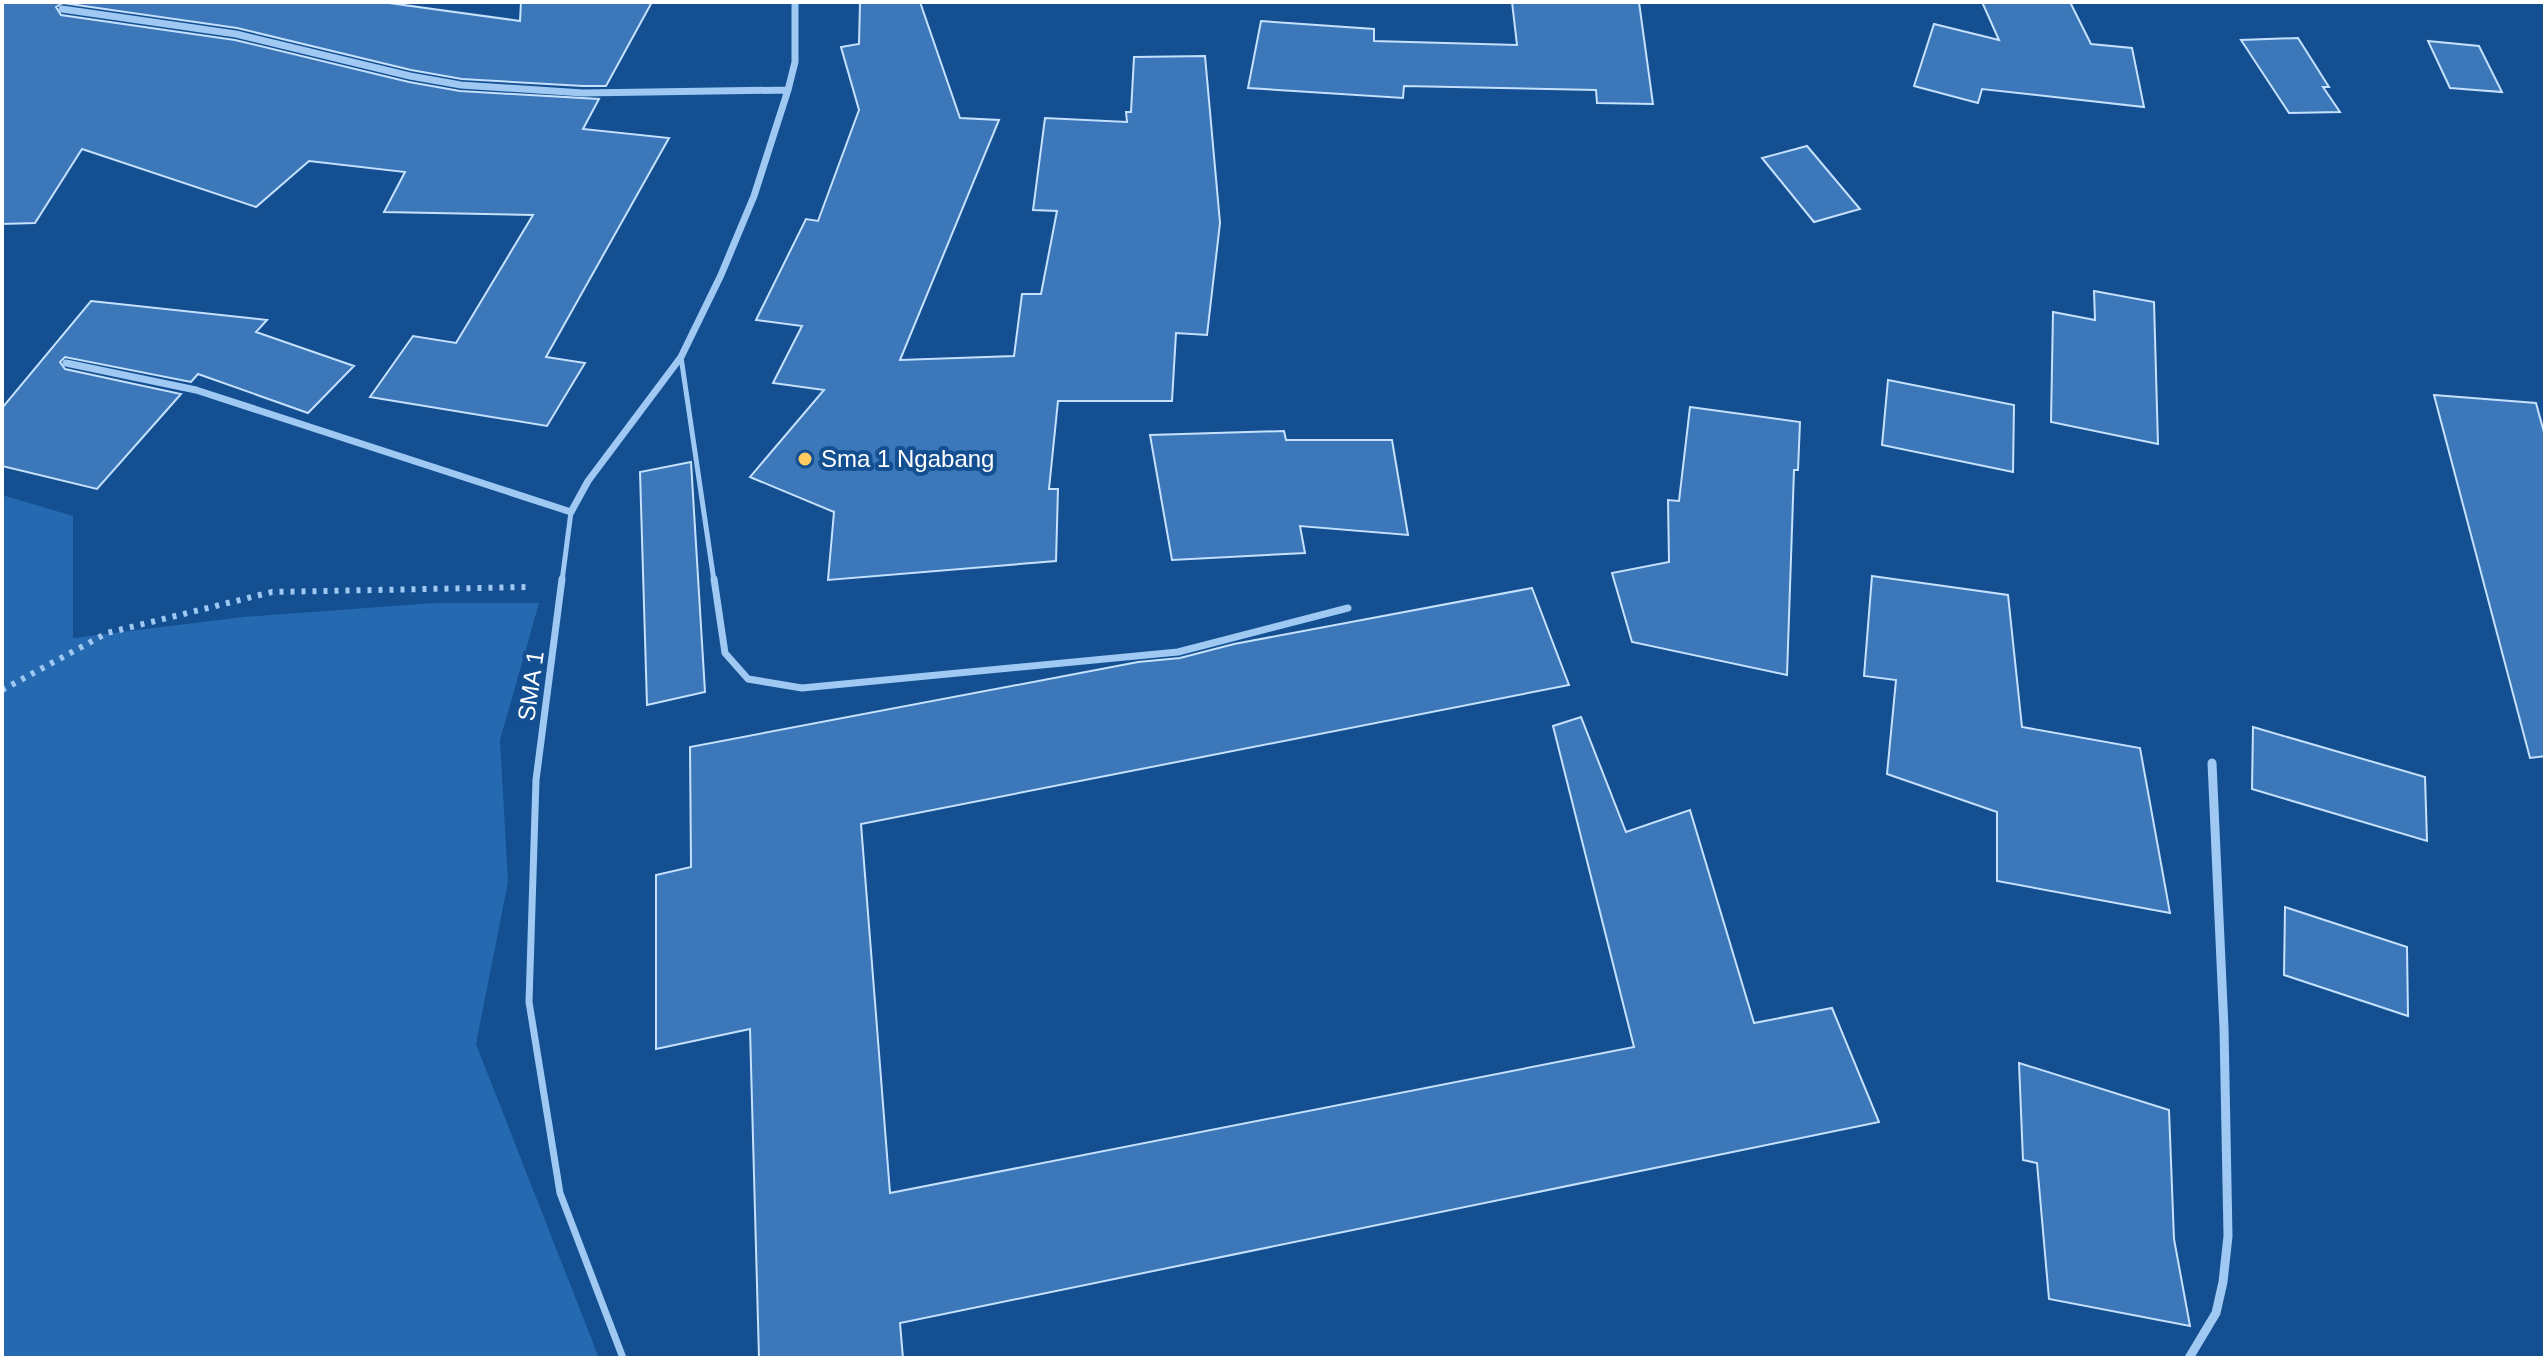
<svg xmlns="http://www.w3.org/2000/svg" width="2547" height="1360" font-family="Helvetica,sans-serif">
	<rect width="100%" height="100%" fill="#134f91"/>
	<path fill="#2569b0" d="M2,495L73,516V638L243,617L434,603H539L500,740L508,882L476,1044L599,1358H2Z"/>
	<path fill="#3c78b9" stroke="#c6e1fd" stroke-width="2" d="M2,2H382L520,21L521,2H652L606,86H583L462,79L411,70L237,28L63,3L56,7L61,15L235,40L409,82L460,91L599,99L583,129L669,138L546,357L585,363L547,426L370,397L413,336L456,343L533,215L384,212L405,172L309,161L256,207L82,149L35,223L2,224Z
		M860,2H920L960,118L999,120L900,360L1014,356L1022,294H1041L1057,211L1033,210L1045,118L1127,122L1126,112H1131L1134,57L1205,56L1220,223L1207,335L1176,333L1172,401H1058L1049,489H1058L1056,561L828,580L834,512L750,477L824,390L773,383L802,326L756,320L806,219L818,221L859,110L841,47L859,44Z
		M1512,2H1639L1653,104L1597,103L1596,90L1404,86L1403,98L1248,88L1261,21L1374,29V41L1517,45Z
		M1982,2H2070L2091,44L2132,48L2144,107L1982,89L1978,103L1914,86L1934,24L1999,40Z
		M2298,38L2329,87H2323L2340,112L2289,113L2241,40Z
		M2428,41L2479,46L2502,92L2450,88Z
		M1807,146L1860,209L1814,222L1762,158Z
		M2094,291L2154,302L2158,444L2051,422L2053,312L2095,320Z
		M91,301L267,320L256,332L354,366L308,413L198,374L191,382L65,357L60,362L65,369L181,394L97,489L2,466V408Z
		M1888,380L2014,405L2013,472L1882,445Z
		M2434,395L2536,403L2545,436V756L2530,758Z
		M1690,407L1800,422L1798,470H1794L1787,675L1632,642L1612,573L1669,562L1668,500L1679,501Z
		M1284,431L1286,440H1392L1408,535L1300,526L1305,553L1172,560L1150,435Z
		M691,462L705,692L647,705L640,472Z
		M1872,576L2008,595L2022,727L2140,748L2170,913L1997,881V812L1887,774L1896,680L1864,676Z
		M1532,588L1569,685L861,824L890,1193L1634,1047L1553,726L1581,717L1626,832L1690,810L1754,1023L1832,1008L1879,1122L900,1323L903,1358H759L750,1029L656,1049V875L691,867L690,747L1138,662L1180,658L1234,644Z
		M2253,727L2425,777L2427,841L2252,789Z
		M2285,907L2407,947L2408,1016L2284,975Z
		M2019,1063L2169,1110L2174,1239L2190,1326L2049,1299L2037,1163L2023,1160Z"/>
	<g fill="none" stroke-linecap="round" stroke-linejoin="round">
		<path stroke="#9fc8f2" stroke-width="6" stroke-dasharray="4 7" stroke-linecap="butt" d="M2,690L107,633L272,592L529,587"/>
		<path stroke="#9fc8f2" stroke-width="5" d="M681,357L714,581
			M562,581L571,512"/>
		<path stroke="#9fc8f2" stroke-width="7" d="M562,579L536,780L529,1002L560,1193L623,1358
			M714,579L725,653L748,679L802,688L1178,652L1348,608"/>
		<path stroke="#9fc8f2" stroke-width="7" d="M62,9L236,34L410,76L461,85L583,93L788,90
			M66,363L196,390L571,512L588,481L681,357L721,275L754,196L788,90L795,62V2"/>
		<path stroke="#9fc8f2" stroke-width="9" d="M2189,1358L2216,1313L2223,1282L2228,1236L2224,1028L2212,763"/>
	</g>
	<circle fill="#ffcb60" stroke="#134f91" stroke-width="3" cx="805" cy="459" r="8"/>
	<g text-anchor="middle" stroke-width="8" stroke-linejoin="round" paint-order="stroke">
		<g font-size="24" fill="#fff" stroke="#134f91" text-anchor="start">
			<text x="821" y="467">Sma 1 Ngabang</text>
		</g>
		<g font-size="24" fill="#fff" stroke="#134f91">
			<text transform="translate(531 686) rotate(-82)" y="8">SMA 1</text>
		</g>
	</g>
	<rect width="2547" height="1360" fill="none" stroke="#ffffff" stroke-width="8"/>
</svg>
